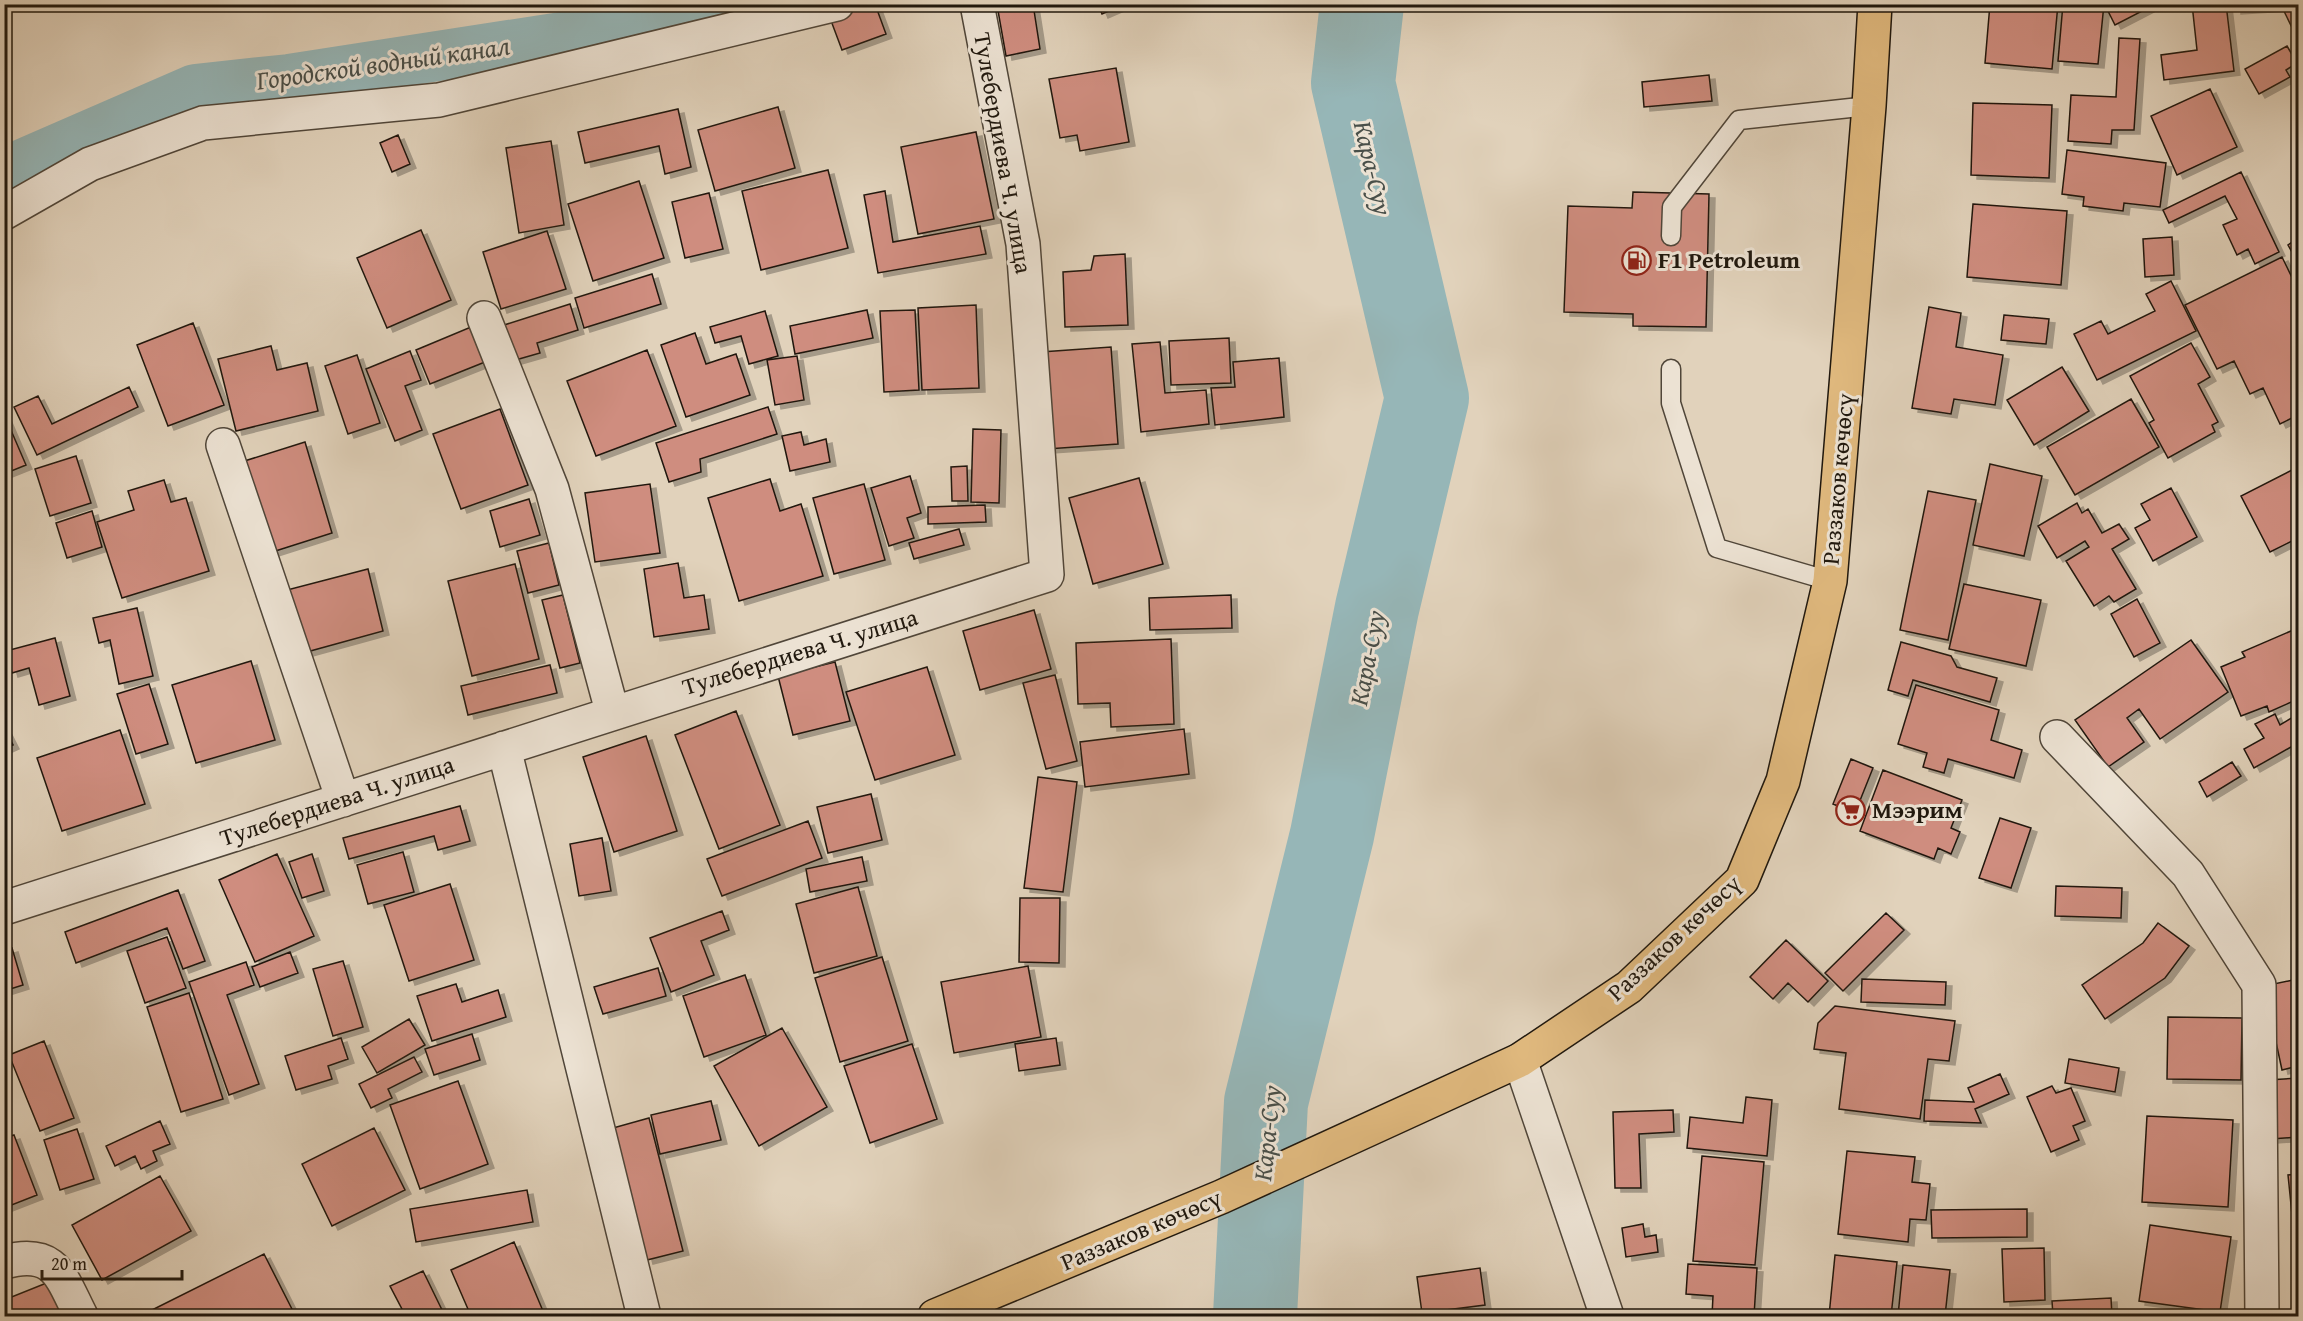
<svg xmlns="http://www.w3.org/2000/svg" width="2303" height="1321" font-family="'Gentium Book Plus',serif">
	<defs>
		<filter id="shadow"><feDropShadow dx="6" dy="4" stdDeviation="0" flood-color="#0004"/></filter>
	</defs>
	<rect width="100%" height="100%" fill="#e1d2bb"/>
	<filter id="stains"><feTurbulence type="fractalNoise" baseFrequency=".00333" numOctaves="4"/><feColorMatrix values="0 0 0 0 .2 0 0 0 0 .09 0 0 0 0 .02 0 0 0 .5 -.17"/></filter>
	<radialGradient id="worn" r=".72"><stop offset=".6" stop-color="#630" stop-opacity="0"/><stop offset="1" stop-color="#630" stop-opacity=".3"/></radialGradient>
	<g fill="none" stroke-linecap="round" stroke-linejoin="round">
		<path stroke="#96b6b7" stroke-width="50" d="M4,172L195,89L289,79L775,4"/>
		<path stroke="#96b6b7" stroke-width="84" d="M1255,1316L1266,1102L1332,835L1377,608L1427,398L1353,83L1362,4"/>
	</g>
	<path fill="#cf8d7f" stroke="#20180e" stroke-width="1.5" filter="url(#shadow)" d="M869,4H875L886,34L842,50L830,18Z
		M1033,4L1040,49L1006,56L997,5Z
		M1098,4H1125L1102,14Z
		M1990,4H2058L2052,69L1985,63Z
		M2063,4H2104L2098,64L2058,61Z
		M2111,4H2151L2152,6L2115,25L2106,7Z
		M2192,4H2226L2234,71L2164,80L2161,55L2197,50Z
		M2235,4H2281V7L2235,10Z
		M2288,4H2298V40L2282,7Z
		M2119,38L2140,39L2134,130H2112L2111,144L2068,141L2071,95L2116,97Z
		M2287,46L2297,63L2286,70L2290,77L2259,94L2245,69Z
		M1116,68L1129,142L1080,151L1077,135L1060,138L1049,79Z
		M1709,75L1712,101L1644,107L1642,82Z
		M2210,89L2237,147L2177,175L2151,116Z
		M1973,103L2052,105L2049,178L1971,175Z
		M778,107L795,168L715,191L698,130Z
		M678,109L691,167L665,174L659,146L585,163L578,132Z
		M976,132L994,219L918,234L901,147Z
		M398,135L410,164L392,172L380,143Z
		M551,141L564,225L519,233L506,148Z
		M2067,150L2166,163L2160,207L2124,203L2123,211L2083,206L2084,197L2062,194Z
		M828,170L848,248L761,270L742,191Z
		M2241,172L2279,252L2255,264L2248,249L2237,255L2223,225L2237,219L2225,196L2169,223L2163,210Z
		M639,181L664,258L593,281L568,204Z
		M885,191L893,242L980,226L986,254L878,273L864,195Z
		M1633,192L1709,194L1706,327L1633,326V314L1564,312L1568,206L1632,208Z
		M709,193L723,249L685,258L672,202Z
		M1973,204L2067,211L2061,285L1967,277Z
		M421,230L451,300L387,328L357,258Z
		M547,231L566,289L501,309L483,252Z
		M2172,237L2174,275L2145,277L2143,239Z
		M2298,238V263L2288,245Z
		M1125,254L1128,325L1065,327L1063,272L1091,270L1094,256Z
		M2282,257L2298,290V415L2280,424L2263,388L2250,394L2234,361L2217,369L2185,305Z
		M652,274L661,304L584,328L575,298Z
		M2171,281L2196,331L2097,380L2074,334L2101,321L2108,334L2155,311L2146,294Z
		M570,304L578,330L537,343L540,353L512,361L501,326Z
		M976,305L979,388L922,390L918,308Z
		M1929,307L1961,313L1956,347L2003,355L1995,405L1954,399L1951,414L1912,408Z
		M867,310L873,338L795,354L790,326Z
		M915,310L919,390L884,392L880,311Z
		M765,311L778,356L749,364L741,336L715,343L710,327Z
		M2004,315L2049,319L2046,344L2001,340Z
		M193,323L224,405L168,426L137,345Z
		M471,327L485,362L430,384L416,350Z
		M695,333L706,364L736,354L750,395L686,417L661,345Z
		M1229,338L1231,383L1171,385L1169,341Z
		M1160,342L1165,393L1206,390L1209,424L1141,432L1132,344Z
		M2191,343L2210,377L2198,384L2218,422L2212,425L2215,432L2168,458L2149,423L2154,420L2130,376Z
		M271,346L277,370L307,363L318,411L236,431L218,359Z
		M1111,347L1118,444L1047,449L1041,352Z
		M647,350L676,426L596,456L567,381Z
		M410,351L421,380L405,386L422,430L395,441L366,369Z
		M357,355L380,423L348,434L325,366Z
		M797,356L804,400L775,405L767,360Z
		M1279,358L1284,417L1215,425L1211,388L1235,387L1233,362Z
		M2062,367L2089,411L2034,445L2007,400Z
		M129,387L138,407L37,455L14,407L38,396L52,424Z
		M2131,399L2159,447L2075,495L2047,447Z
		M768,407L777,434L700,459L701,472L669,482L656,443Z
		M500,409L528,485L461,509L433,434Z
		M4,414L26,465L4,474Z
		M973,429L1001,430L999,503L971,502Z
		M801,432L804,445L826,439L830,462L790,471L782,436Z
		M305,442L332,533L266,554L238,463Z
		M76,456L91,503L50,516L35,469Z
		M1990,464L2042,476L2024,556L1973,545Z
		M967,466L968,501H952L951,467Z
		M2298,467V538L2270,552L2241,496Z
		M910,476L921,513L907,518L914,538L889,546L871,488Z
		M1139,478L1163,564L1093,584L1069,498Z
		M770,479L780,511L801,504L823,576L739,601L708,498Z
		M164,480L171,502L186,498L209,571L122,598L97,522L134,510L128,491Z
		M650,484L660,553L595,562L585,493Z
		M864,484L885,560L834,574L813,498Z
		M2171,488L2197,537L2153,561L2135,528L2150,520L2141,504Z
		M1928,491L1976,500L1948,640L1900,630Z
		M529,499L540,535L500,547L490,511Z
		M2077,503L2082,513L2088,509L2102,533L2119,524L2129,539L2112,549L2136,589L2114,602L2109,596L2094,606L2066,561L2089,547L2085,541L2057,558L2038,526Z
		M985,505L986,522L928,524V507Z
		M92,511L102,547L67,558L56,523Z
		M959,529L964,545L914,559L909,543Z
		M549,543L559,585L528,593L517,551Z
		M678,563L684,598L704,595L709,629L654,637L644,569Z
		M515,564L539,659L472,676L448,581Z
		M368,569L383,631L303,653L287,590Z
		M1964,584L2041,600L2026,666L1949,649Z
		M563,595L580,663L560,668L542,600Z
		M1231,595L1232,628L1150,630L1149,598Z
		M2137,599L2160,643L2134,657L2111,614Z
		M137,608L153,676L119,684L110,640L99,643L93,618Z
		M1034,610L1051,669L980,690L963,631Z
		M2298,628V699L2269,712L2267,706L2241,716L2221,667L2245,657L2242,652Z
		M55,638L70,696L39,705L29,668L12,673L6,651Z
		M1171,639L1174,724L1111,727L1110,703L1078,704L1076,643Z
		M2191,640L2228,692L2160,739L2139,709L2127,718L2144,742L2108,767L2075,720Z
		M1901,642L1951,656L1957,667L1997,678L1990,702L1913,680L1908,696L1888,690Z
		M251,661L275,740L196,763L172,685Z
		M835,662L850,721L793,735L778,676Z
		M550,665L557,693L468,715L461,686Z
		M927,667L955,755L875,780L846,692Z
		M1055,675L1077,761L1046,769L1023,683Z
		M149,684L168,744L136,754L117,694Z
		M1916,685L1999,710L1991,740L2022,750L2014,778L1948,759L1944,773L1923,767L1927,753L1898,744Z
		M736,711L780,825L719,849L675,735Z
		M2275,714L2280,725L2293,717L2298,727V743L2254,768L2244,749L2264,738L2255,724Z
		M4,727L13,745L4,749Z
		M1184,729L1189,774L1085,787L1080,742Z
		M120,730L145,804L62,831L37,758Z
		M646,736L677,831L614,852L583,757Z
		M1851,759L1873,768L1855,813L1833,804Z
		M2232,762L2241,776L2207,797L2199,782Z
		M1883,770L1962,800L1951,828L1960,832L1951,854L1938,848L1934,859L1860,831Z
		M1038,777L1077,782L1063,892L1024,888Z
		M871,794L882,840L828,853L817,807Z
		M460,806L470,841L438,850L434,836L349,859L343,838Z
		M2000,818L2031,828L2011,888L1979,878Z
		M808,821L822,858L722,896L707,859Z
		M602,838L611,891L579,896L570,844Z
		M403,852L414,892L368,904L357,865Z
		M277,854L314,936L255,962L219,880Z
		M312,854L324,891L302,898L289,862Z
		M862,857L867,881L810,892L806,869Z
		M450,884L474,960L409,981L384,905Z
		M2056,886L2122,888L2121,918L2055,916Z
		M858,887L877,956L814,973L796,904Z
		M178,890L205,961L183,969L167,928L76,963L65,932Z
		M1020,898H1060L1059,963L1019,962Z
		M722,911L729,930L701,941L714,975L671,992L650,938Z
		M1886,913L1904,930L1843,991L1825,973Z
		M2158,923L2189,946L2165,978L2105,1019L2082,985L2143,943Z
		M167,937L186,988L145,1003L127,951Z
		M1786,940L1828,981L1808,1002L1788,983L1773,999L1750,977Z
		M12,948L23,985L4,991V950Z
		M290,952L298,973L260,987L252,967Z
		M882,957L908,1041L840,1062L815,978Z
		M343,961L363,1027L333,1036L313,969Z
		M246,962L254,985L227,995L259,1084L229,1095L189,982Z
		M1028,966L1041,1037L954,1053L941,982Z
		M658,968L666,996L603,1014L594,987Z
		M745,975L766,1035L704,1057L683,996Z
		M1862,979L1946,982L1945,1005L1861,1002Z
		M2298,979V1066L2282,1070L2264,986Z
		M456,984L462,1002L498,990L506,1017L432,1041L417,996Z
		M189,993L223,1099L181,1112L147,1007Z
		M1835,1006L1955,1021L1949,1061L1928,1059L1920,1119L1839,1109L1846,1053L1814,1049L1818,1023Z
		M2168,1017L2242,1018L2241,1080L2167,1079Z
		M409,1019L425,1045L377,1073L362,1047Z
		M782,1028L827,1107L759,1146L714,1066Z
		M472,1034L480,1060L434,1075L425,1049Z
		M341,1038L348,1059L328,1066L332,1079L296,1090L285,1056Z
		M1056,1038L1060,1065L1019,1071L1015,1044Z
		M44,1041L74,1118L40,1131L9,1055Z
		M912,1044L937,1119L870,1143L844,1066Z
		M414,1057L422,1072L388,1089L392,1098L371,1108L359,1084Z
		M2069,1059L2119,1068L2115,1092L2065,1083Z
		M2000,1074L2009,1094L1975,1109L1981,1123L1924,1121L1925,1100L1974,1102L1968,1088Z
		M2298,1078V1137L2271,1139L2268,1080Z
		M458,1081L488,1164L420,1189L390,1105Z
		M2052,1086L2056,1093L2071,1088L2085,1121L2073,1126L2079,1140L2051,1152L2027,1097Z
		M1746,1097L1772,1100L1767,1156L1687,1148L1690,1117L1743,1123Z
		M711,1101L721,1140L660,1154L651,1115Z
		M1673,1110L1674,1132L1639,1134L1641,1188H1615L1613,1112Z
		M2147,1116L2233,1120L2228,1207L2142,1202Z
		M649,1118L683,1251L647,1260L613,1128Z
		M160,1121L170,1144L153,1151L157,1161L141,1169L135,1156L115,1166L106,1146Z
		M374,1128L405,1190L332,1226L302,1164Z
		M77,1129L94,1179L60,1190L44,1140Z
		M14,1135L37,1195L4,1208V1138Z
		M1847,1151L1915,1157L1912,1182L1930,1184L1926,1220L1910,1219L1908,1242L1838,1234Z
		M1702,1156L1764,1162L1755,1265L1693,1261Z
		M2298,1174V1264H2297L2288,1175Z
		M160,1176L191,1231L102,1280L72,1225Z
		M527,1190L533,1222L416,1242L410,1209Z
		M2027,1209V1237L1932,1238L1931,1210Z
		M1643,1224L1645,1237L1656,1235L1658,1252L1626,1257L1622,1228Z
		M2150,1225L2231,1237L2220,1312L2139,1301Z
		M514,1242L543,1311L530,1316H471L451,1270Z
		M2044,1248L2045,1300L2004,1302L2002,1249Z
		M264,1254L295,1315L292,1316H230L227,1310L215,1316H140Z
		M1835,1255L1897,1262L1891,1316H1829Z
		M1688,1264L1757,1268L1754,1316H1712L1713,1296L1686,1294Z
		M1903,1265L1950,1270L1945,1316H1898Z
		M1480,1268L1485,1305L1422,1313L1417,1277Z
		M423,1271L445,1316H397L404,1313L390,1286Z
		M49,1282L60,1310L43,1316H4V1300Z
		M2111,1298L2112,1316H2053L2052,1301Z"/>
	<g fill="none" stroke-linecap="round" stroke-linejoin="round">
		<defs>
			<path id="lane" d="M1671,236L1672,207L1739,120L1869,106
				M1671,369V403L1717,548L1830,581"/>
			<path id="street" d="M4,213L90,164L203,123L439,100L837,4
				M484,318L552,489L612,711
				M223,445L343,800
				M2057,737L2188,874L2259,985L2262,1316
				M504,748L644,1316
				M4,908C352,797 699,684 1047,575L1023,244L977,4
				M1520,1060L1607,1316
				M4,1262C56,1248 61,1277 81,1316"/>
			<path id="highway" d="M935,1316L1221,1197L1520,1060L1629,987L1742,880L1783,781L1830,581L1869,106L1875,4"/>
		</defs>
		<use href="#lane" stroke="#504639" stroke-width="21"/>
		<use href="#street" stroke="#504639" stroke-width="36"/>
		<use href="#highway" stroke="#20180e" stroke-width="36"/>
		<use href="#lane" stroke="#ece2d3" stroke-width="18"/>
		<use href="#street" stroke="#ece2d3" stroke-width="33"/>
		<use href="#highway" stroke="#e0b97e" stroke-width="33"/>
	</g>
	<defs>
		<symbol id="fuel-ring" viewBox="-11 -11 22 22"><circle r="9.5" fill="#ece2d3" stroke="#8f2418" stroke-width="1.5"/><path d="M-5.5-6h7V0h2V4h1.3V-2.5L3-4.5l.8-.8L6-3V5H2.5V1h-1V6h-7ZM-4.2-4.7v3.2H.2V-4.7Z" fill="#8f2418"/></symbol>
		<symbol id="supermarket-ring" viewBox="-11 -11 22 22"><circle r="9.5" fill="#ece2d3" stroke="#8f2418" stroke-width="1.5"/><path d="M-6-5.5h2.5l.6 2H6L4.5 2H-2.5L-4.4-4H-6ZM-1.5 3.2a1.3 1.3 0 1 0 .1 0ZM3 3.2a1.3 1.3 0 1 0 .1 0Z" fill="#8f2418"/></symbol>
	</defs>
	<g fill-rule="evenodd">
		<use href="#fuel-ring" x="1620" y="244" width="33" height="33"/>
		<use href="#supermarket-ring" x="1834" y="794" width="33" height="33"/>
	</g>
	<g text-anchor="middle" stroke-width="6" stroke-linejoin="round" paint-order="stroke">
		<g font-size="24" fill="#20180e" stroke="#ece2d3">
			<text transform="translate(1003 153) rotate(80)" y="8">Тулебердиева Ч. улица</text>
			<text transform="translate(1838 479) rotate(-85)" y="8">Раззаков көчөсү</text>
			<text transform="translate(800 652) rotate(-17)" y="8">Тулебердиева Ч. улица</text>
			<text transform="translate(337 801) rotate(-18)" y="8">Тулебердиева Ч. улица</text>
			<text transform="translate(1674 938) rotate(-43)" y="8">Раззаков көчөсү</text>
			<text transform="translate(1141 1230) rotate(-23)" y="8">Раззаков көчөсү</text>
		</g>
		<g font-size="24" font-weight="bold" fill="#20180e" stroke="#ece2d3" text-anchor="start">
			<text x="1658" y="268">F1 Petroleum</text>
			<text x="1872" y="818">Мээрим</text>
		</g>
		<g font-size="26" font-style="italic" fill="#494f49" stroke="#ece2d3">
			<text transform="translate(383 63) rotate(-8)" y="9">Городской водный канал</text>
			<text transform="translate(1373 168) rotate(77)" y="9">Кара-Суу</text>
			<text transform="translate(1367 658) rotate(-79)" y="9">Кара-Суу</text>
			<text transform="translate(1267 1133) rotate(-84)" y="9">Кара-Суу</text>
		</g>
	</g>
	<rect width="2303" height="1321" fill="none" stroke="#e1d2bb" stroke-width="24"/>
	<rect x="6" y="6" width="2291" height="1309" fill="none" stroke="#20180e" stroke-width="3"/>
	<rect x="12" y="12" width="2279" height="1297" fill="none" stroke="#20180e" stroke-width="1.5"/>
	<path d="M42 1270v9h140v-9" fill="none" stroke="#20180e" stroke-width="3"/>
	<text x="51" y="1270" font-size="18" fill="#20180e" stroke="#ece2d3" stroke-width="4.5" paint-order="stroke">20 m</text>
	<rect width="100%" height="100%" filter="url(#stains)"/>
	<rect width="100%" height="100%" fill="url(#worn)"/>
</svg>
